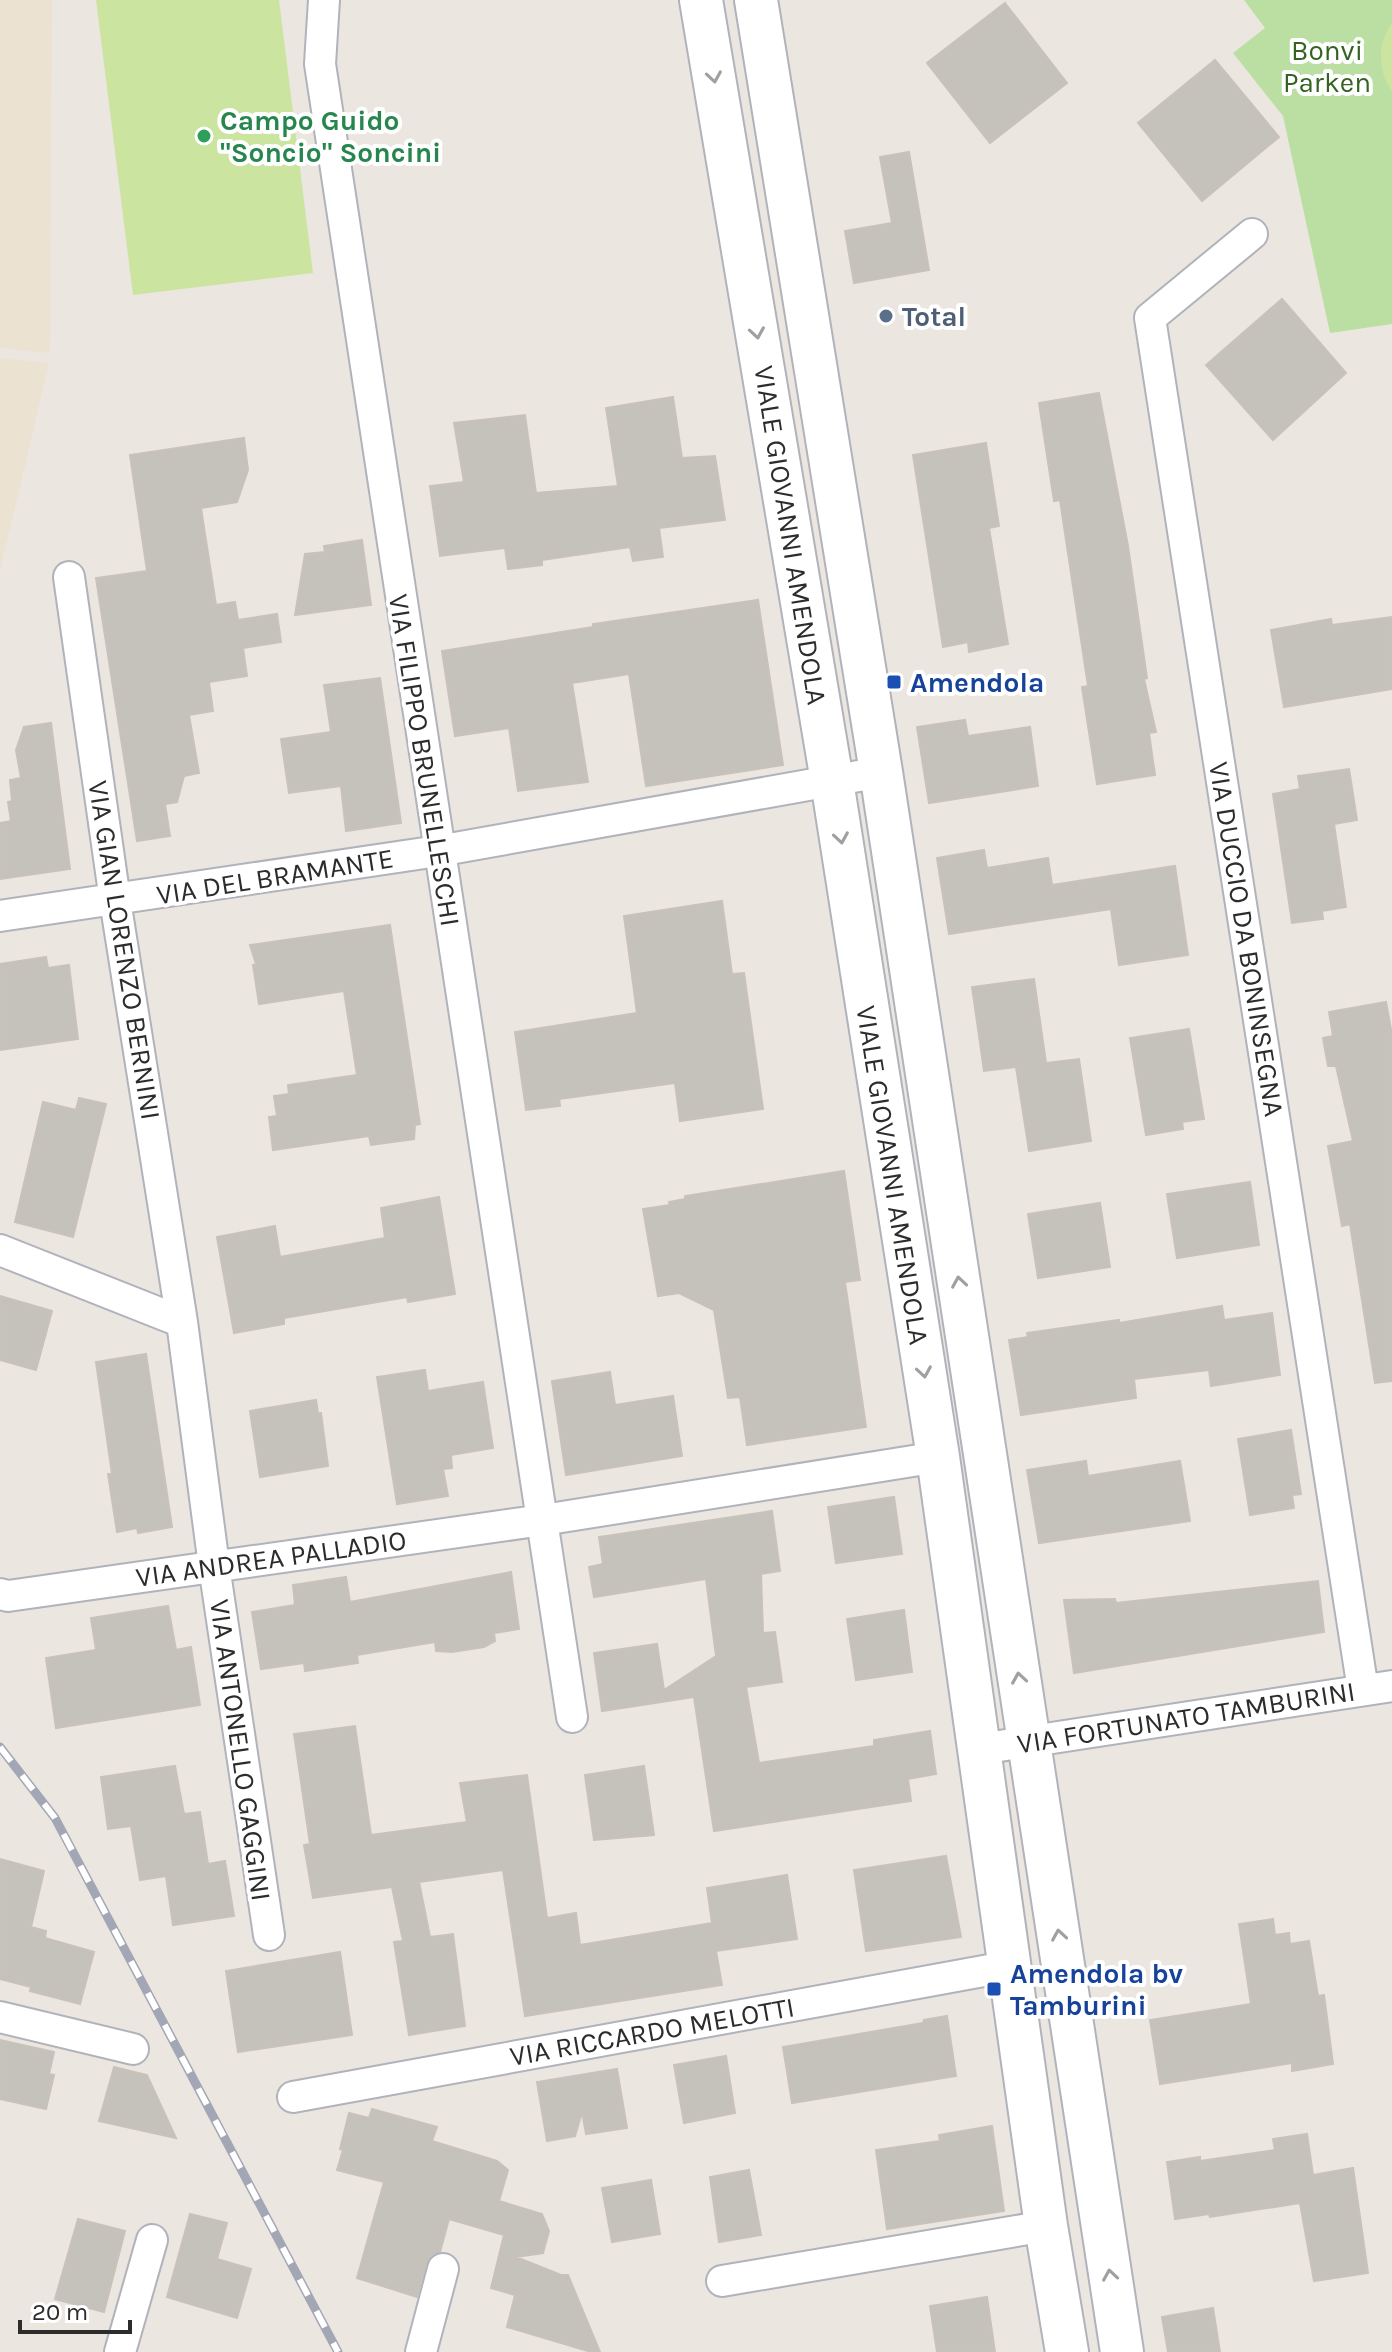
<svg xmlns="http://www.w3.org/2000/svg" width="1392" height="2352" font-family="Karla,sans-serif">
	<rect width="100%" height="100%" fill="#ece6e0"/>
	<path fill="#ece2d1" d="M0,0H52L50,353L0,348Z
		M0,358L49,363L0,571Z"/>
	<path fill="#bbdea2" d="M1244,0H1392V324L1330,333L1283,116L1233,53L1265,28Z"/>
	<path fill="#cbe49f" d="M96,0H279L313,273L133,295Z
		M1392,23V92C1378,71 1376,44 1392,23Z"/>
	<path fill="#c5c1bb" stroke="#c8c2ba" stroke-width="2" d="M1005,3L1067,83L990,143L927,63Z
		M1215,60L1279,137L1202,201L1138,123Z
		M909,152L929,270L854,283L845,231L892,223L880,157Z
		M1282,299L1346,373L1273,440L1206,365Z
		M1099,393L1128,546L1147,678L1144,679L1156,732L1149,733L1155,775L1097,784L1082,687L1088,686L1060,500L1054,501L1039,403Z
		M673,397L682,458L715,456L725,520L659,528L663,557L633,561L630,547L542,560V565L508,569L505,548L440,556L430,486L464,482L454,423L525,415L536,493L618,486L606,408Z
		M244,438L248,470L237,502L201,508L216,605L235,602L238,620L277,614L281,642L243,648L247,676L209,682L213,711L189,715L199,773L184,776L177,802L165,804L170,836L137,841L96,578L147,571L130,455Z
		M986,443L999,526L989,528L1008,644L969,652L968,642L943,647L913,455Z
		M362,540L371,605L295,615L305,554L325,552L324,546Z
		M758,600L783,765L646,786L629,674L572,683L588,782L518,791L509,728L455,736L442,651L593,627V624Z
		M1392,617V689L1284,707L1271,630L1331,619L1332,625Z
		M380,678L401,823L346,831L341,786L289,793L281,739L331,732L324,685Z
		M965,720L968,736L1030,727L1038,786L929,803L917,727Z
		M51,723L70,869L0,879V823L11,821L8,802L12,801L10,780L21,778L16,750L24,727Z
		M1349,769L1357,820L1334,824L1346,907L1322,911L1323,919L1292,923L1273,794L1300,789L1298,776Z
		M984,850L987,868L1048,858L1052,885L1175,866L1188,955L1119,965L1111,909L949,934L937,858Z
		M722,901L732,974L744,973L763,1109L680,1121L675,1083L559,1099L560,1106L526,1110L515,1032L637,1013L624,916Z
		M390,925L420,1124L415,1125L414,1139L371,1145L369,1136L273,1150L269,1117L277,1116L274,1096L289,1094L288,1085L357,1075L344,991L259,1004L253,965L256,964L250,945Z
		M46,957L48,968L69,965L78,1039L0,1050V964Z
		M1034,979L1046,1063L1079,1059L1091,1141L1029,1151L1016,1067L984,1071L972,987Z
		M1386,1002L1392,1035V1381L1375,1383L1350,1224L1342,1226L1328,1146L1353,1141L1336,1066H1328L1323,1038L1333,1036L1329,1012Z
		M1189,1029L1204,1119L1182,1122L1183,1129L1146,1135L1130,1038Z
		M79,1098L106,1104L73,1237L15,1222L43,1102L76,1110Z
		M844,1171L860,1280L845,1282L866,1427L747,1445L740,1397L728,1398L714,1310L679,1293L658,1296L643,1209L670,1205L669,1202L685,1199V1196Z
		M1250,1182L1259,1245L1177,1258L1167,1194Z
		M439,1197L455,1294L408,1302L407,1297L284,1318V1324L234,1333L217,1237L275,1226L280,1257L385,1238L381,1208Z
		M1100,1203L1110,1267L1038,1278L1028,1214Z
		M0,1296L52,1311L36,1370L0,1360Z
		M1222,1306L1224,1320L1272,1313L1280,1375L1211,1386L1209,1370L1134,1379L1136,1398L1021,1415L1009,1340L1028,1337L1027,1333L1119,1320V1323Z
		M146,1354L172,1527L138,1533L137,1528L117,1532L108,1474H112L96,1362Z
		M425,1370L428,1391L483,1382L493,1448L451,1455L452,1468L443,1469L448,1496L397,1504L377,1377Z
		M610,1372L615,1405L673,1396L682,1456L566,1475L552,1381Z
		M316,1400L318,1414L321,1413L328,1466L260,1477L250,1411Z
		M1291,1430L1301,1494L1292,1495L1294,1508L1250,1515L1238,1439Z
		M1086,1461L1088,1476L1180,1461L1190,1521L1039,1543L1027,1470Z
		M894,1497L902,1554L836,1563L828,1507Z
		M772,1511L780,1571L761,1574L763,1633L775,1632L782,1682L746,1687L759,1763L874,1746V1740L930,1731L936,1774L908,1779L911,1801L714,1831L694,1697L602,1711L594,1653L657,1644L664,1690L716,1656L706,1579L594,1597L589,1567L603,1564L599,1537Z
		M511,1572L519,1629L494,1633L495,1641L484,1647L452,1652L436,1651L435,1642L357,1655L358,1663L305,1671L304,1663L261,1669L252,1612L295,1605L293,1585L346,1577L350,1602Z
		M1318,1581L1324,1632L1074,1673L1064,1600L1115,1599L1116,1603Z
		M168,1606L176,1650L191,1647L200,1705L56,1728L46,1658L96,1650L91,1618Z
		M904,1610L912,1672L856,1680L847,1619Z
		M355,1726L371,1835L467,1822L460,1783L527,1775L547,1918L576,1913L580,1945L712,1923L707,1888L787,1875L797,1939L716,1951L722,1985L525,2016L503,1870L419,1882L430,1937L453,1934L465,2026L409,2035L394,1942L403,1941L392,1887L313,1898L304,1845L310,1844L294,1734Z
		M175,1766L184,1814L200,1812L208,1864L225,1861L234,1916L173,1925L166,1876L140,1880L131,1826L108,1829L101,1777Z
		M644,1766L654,1835L594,1840L585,1775Z
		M946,1856L961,1937L866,1951L854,1870Z
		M0,1859L44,1871L31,1927L46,1931L45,1938L94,1952L80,2004L30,1991L31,1987L0,1979Z
		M1273,1919L1275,1935L1289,1933L1290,1944L1309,1941L1318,1996L1324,1995L1333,2064L1292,2071V2063L1160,2084L1150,2020L1251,2004L1239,1924Z
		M340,1952L352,2035L238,2052L226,1971Z
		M947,2016L956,2076L792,2103L783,2047L923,2023L924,2020Z
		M0,2040L54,2052L49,2074L54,2075L46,2109L0,2099Z
		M726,2056L735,2113L684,2123L674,2065Z
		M114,2067L147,2075L176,2138L99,2121Z
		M617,2069L627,2128L586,2134L582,2112L575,2136L547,2141L537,2082Z
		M372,2109L437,2127L432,2141L497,2161L508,2170L499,2201L542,2214L549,2231L543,2253L516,2257L561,2275H568L600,2352H591L507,2327L515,2295L491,2288L504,2235L449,2219L440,2252L431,2256L426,2264L417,2297L357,2278L384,2182L337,2170L343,2150L340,2149L349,2113L369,2118Z
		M992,2126L1004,2211L887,2229L876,2150L940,2141L939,2135Z
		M1307,2134L1313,2175L1353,2168L1368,2273L1314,2281L1300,2203L1210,2217L1209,2214L1175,2219L1167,2162L1200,2157V2161L1275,2150L1273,2139Z
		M749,2170L761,2235L719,2242L710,2177Z
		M651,2180L660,2234L612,2242L602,2188Z
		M190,2214L227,2223L217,2259L251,2269L237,2318L167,2297Z
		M78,2219L125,2231L104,2312L55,2299Z
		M987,2297L995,2352H937L930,2306Z
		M1213,2308L1220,2352H1168L1162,2317Z"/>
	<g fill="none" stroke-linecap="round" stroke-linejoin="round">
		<defs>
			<path id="minor" d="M324,0L320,64L572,1717
				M1252,234L1150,318L1363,1690
				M69,577L115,900L182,1322L214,1566L269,1935
				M0,916L438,851L881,772
				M0,1250L182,1322
				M0,1594L8,1596L543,1520L938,1457
				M980,1749L1392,1686
				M0,2017L133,2049
				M293,2097L1011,1966
				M722,2281L1046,2226
				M120,2352L152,2240
				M421,2352L443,2269"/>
			<path id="secondary" d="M701,0L832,781L938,1457L1046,2226L1067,2352
				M756,0L881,772L1122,2352"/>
		</defs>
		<use href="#minor" stroke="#b0b3bb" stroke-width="34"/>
		<use href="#secondary" stroke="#b0b3bb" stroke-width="46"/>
		<use href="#minor" stroke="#fff" stroke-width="30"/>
		<use href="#secondary" stroke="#fff" stroke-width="42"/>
		<defs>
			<path id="rail" d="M0,1747L55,1818L338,2352"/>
		</defs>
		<use href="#rail" stroke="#a3a7b5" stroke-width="9"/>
		<use href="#rail" stroke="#fff" stroke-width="6" stroke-dasharray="18" stroke-linecap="butt"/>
	</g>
	<defs><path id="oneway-chevron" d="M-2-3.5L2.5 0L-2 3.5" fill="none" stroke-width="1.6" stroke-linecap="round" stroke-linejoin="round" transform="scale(2)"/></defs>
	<g stroke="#a0a0a0">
		<use href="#oneway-chevron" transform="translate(714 77) rotate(81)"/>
		<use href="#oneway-chevron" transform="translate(757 333) rotate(81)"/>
		<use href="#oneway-chevron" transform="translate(841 838) rotate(81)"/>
		<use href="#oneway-chevron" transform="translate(959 1282) rotate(-99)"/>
		<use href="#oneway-chevron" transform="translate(924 1372) rotate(81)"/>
		<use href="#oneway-chevron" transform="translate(1019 1678) rotate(-99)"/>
		<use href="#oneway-chevron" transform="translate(1059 1935) rotate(-99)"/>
		<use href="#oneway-chevron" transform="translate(1110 2275) rotate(-99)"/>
	</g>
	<circle fill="#2e9e5b" stroke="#fff" stroke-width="3" cx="204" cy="136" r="8"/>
	<circle fill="#5c6f8a" stroke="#fff" stroke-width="3" cx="886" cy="316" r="8"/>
	<g fill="#1a4fb4" stroke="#fff" stroke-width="3">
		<rect x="886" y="674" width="16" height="16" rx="4"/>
		<rect x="986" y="1981" width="16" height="16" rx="4"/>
	</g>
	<g text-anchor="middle" stroke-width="8" stroke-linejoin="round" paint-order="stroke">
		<g font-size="28" fill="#346422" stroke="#fff">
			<text x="1327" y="60">Bonvi<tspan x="1327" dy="32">Parken</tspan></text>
		</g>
		<g font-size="28" font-weight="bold" fill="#27864d" stroke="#fff" text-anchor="start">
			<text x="220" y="130">Campo Guido<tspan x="220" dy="32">"Soncio" Soncini</tspan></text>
		</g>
		<g font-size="28" font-weight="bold" fill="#4e5e75" stroke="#fff" text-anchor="start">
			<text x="902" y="326">Total</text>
		</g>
		<g font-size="28" fill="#2c2c2c" stroke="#fff">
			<text transform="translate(791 535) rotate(81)" y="10">VIALE GIOVANNI AMENDOLA</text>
			<text transform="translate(425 760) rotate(81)" y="10">VIA FILIPPO BRUNELLESCHI</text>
			<text transform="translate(275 876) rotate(-9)" y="10">VIA DEL BRAMANTE</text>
			<text transform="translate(1247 939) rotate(81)" y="10">VIA DUCCIO DA BONINSEGNA</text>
			<text transform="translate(125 950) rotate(81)" y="10">VIA GIAN LORENZO BERNINI</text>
			<text transform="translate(893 1175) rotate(81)" y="10">VIALE GIOVANNI AMENDOLA</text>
			<text transform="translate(271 1558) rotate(-8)" y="10">VIA ANDREA PALLADIO</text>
			<text transform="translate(1186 1717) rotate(-9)" y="10">VIA FORTUNATO TAMBURINI</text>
			<text transform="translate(241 1750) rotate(82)" y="10">VIA ANTONELLO GAGGINI</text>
			<text transform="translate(652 2031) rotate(-10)" y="10">VIA RICCARDO MELOTTI</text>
		</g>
		<g font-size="28" font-weight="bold" fill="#164399" stroke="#fff" text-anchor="start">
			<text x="910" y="692">Amendola</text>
			<text x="1010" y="1983">Amendola bv<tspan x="1010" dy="32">Tamburini</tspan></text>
		</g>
	</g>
	<path d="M20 2320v12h110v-12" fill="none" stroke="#2c2c2c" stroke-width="4"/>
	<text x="32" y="2320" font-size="24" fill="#2c2c2c" stroke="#ffffff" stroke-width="6" paint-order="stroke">20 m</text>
</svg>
